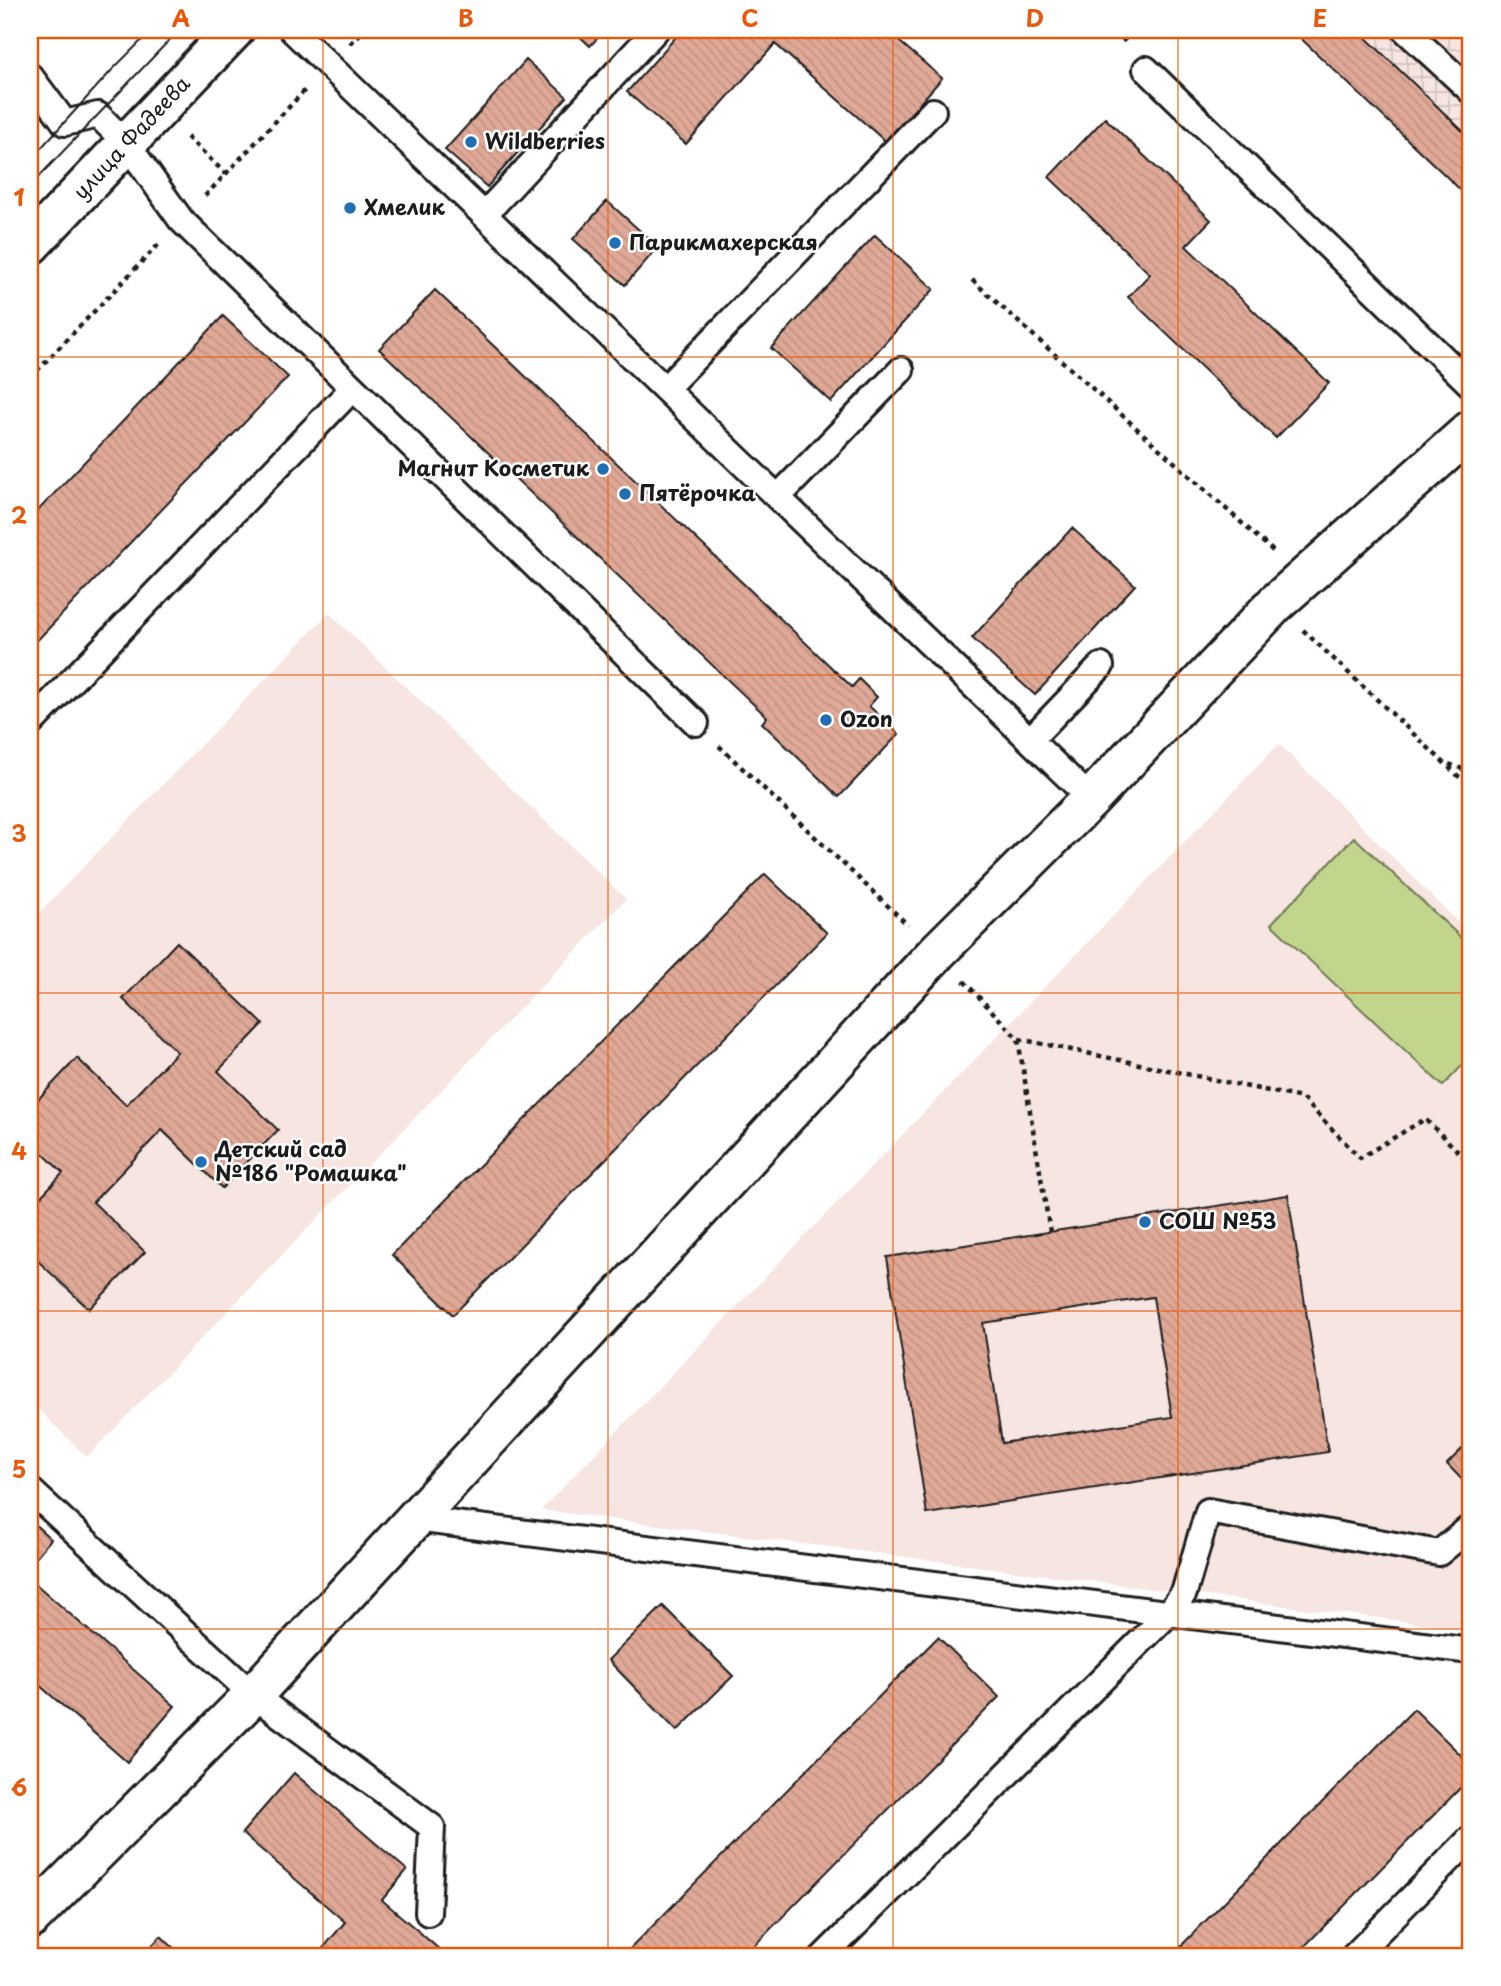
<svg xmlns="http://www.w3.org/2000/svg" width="1501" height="1986" font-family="'Playpen Sans',sans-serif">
	<defs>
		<pattern id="industrial-grid" width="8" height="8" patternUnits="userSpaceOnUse" patternTransform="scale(1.75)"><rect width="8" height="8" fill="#f6e5e0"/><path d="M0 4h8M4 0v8" fill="none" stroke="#d2c4c0"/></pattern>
		<pattern id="building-back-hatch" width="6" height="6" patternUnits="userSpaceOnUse" patternTransform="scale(1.75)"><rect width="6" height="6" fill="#e0a997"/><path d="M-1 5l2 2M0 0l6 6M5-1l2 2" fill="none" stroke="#c09182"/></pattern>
	</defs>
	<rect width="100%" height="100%" fill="#fff"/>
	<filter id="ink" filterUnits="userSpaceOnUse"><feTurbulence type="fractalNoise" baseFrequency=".0143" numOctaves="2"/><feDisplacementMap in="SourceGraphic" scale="14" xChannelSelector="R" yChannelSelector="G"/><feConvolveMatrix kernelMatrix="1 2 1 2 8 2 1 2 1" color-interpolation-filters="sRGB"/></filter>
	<g filter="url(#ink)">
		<path fill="#f6e5e0" d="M329,613L626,899L87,1457L30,1401V922Z
			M1279,744L1471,935V1630L541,1510Z"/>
		<path fill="url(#industrial-grid)" d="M1292,30H1471V200Z"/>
		<path fill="#c1d68c" stroke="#6e7954" stroke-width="2" d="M1354,837L1471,947V1056L1443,1086L1271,924Z"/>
		<path fill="url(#building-back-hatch)" stroke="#1c1c1c" stroke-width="2" fill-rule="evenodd" d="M573,30H605L590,46Z
			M682,30H886L942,78L886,142L775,44L686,144L627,92Z
			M1292,30H1358L1471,139V200Z
			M1454,30H1471V46Z
			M526,60L567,97L487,187L445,150Z
			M1105,118L1211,220L1186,246L1329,383L1276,438L1128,297L1150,274L1049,177Z
			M607,201L658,247L625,285L573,239Z
			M875,235L934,289L831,402L771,348Z
			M435,290L852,687L859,679L877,697L869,706L899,734L839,797L762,723L767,717L379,349Z
			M223,316L288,377L30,648V519Z
			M1072,528L1135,585L1035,695L972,638Z
			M765,874L827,933L453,1315L392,1255Z
			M177,942L263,1024L218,1071L278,1130L222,1188L162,1130L93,1202L145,1252L89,1309L38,1261L30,1270V1208L63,1173L30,1141V1108L77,1058L126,1105L177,1052L123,999Z
			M1288,1195L1328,1452L927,1514L887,1257ZM1153,1297L1172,1417L1002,1443L983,1323Z
			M1471,1440V1489L1447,1464Z
			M30,1520L51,1539L30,1564Z
			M30,1579L175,1706L127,1762L30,1677Z
			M663,1606L733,1676L677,1731L608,1660Z
			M938,1637L999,1697L744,1956H623Z
			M1414,1709L1471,1765V1777L1295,1956H1171Z
			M294,1773L407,1870L382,1900L447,1956H323L319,1953L345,1922L242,1833Z
			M161,1936L182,1956H142Z"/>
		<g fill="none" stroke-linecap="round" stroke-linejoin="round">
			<defs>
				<path id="lane" d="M292,30L1091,799
					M1405,30L1471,91
					M1146,69L1471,385
					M30,76L65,123L98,115L127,144L181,220L696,723
					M484,215L656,30
					M665,389L933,111
					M778,497L901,370
					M30,724L353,388
					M1030,740L1101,666
					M30,1490L253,1695L432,1827L428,1913
					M415,1519L1471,1651
					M824,1956L1169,1613L1184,1593L1208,1511L1439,1553L1468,1529
					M1354,1956L1471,1838"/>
				<path id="street" d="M30,1919L253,1695L937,952L1091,799L1275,604L1471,430"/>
				<path id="secondary" d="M30,245L234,30"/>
			</defs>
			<use href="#lane" stroke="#1c1c1c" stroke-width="30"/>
			<use href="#street" stroke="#1c1c1c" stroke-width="44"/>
			<use href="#secondary" stroke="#1c1c1c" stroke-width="44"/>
			<path stroke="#1c1c1c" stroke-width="4.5" stroke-dasharray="5 5" stroke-linecap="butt" d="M1116,30L1126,43
				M350,44L364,30
				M187,137L226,174
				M205,196L307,88
				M972,280L1274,552
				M30,378L160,243
				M1303,630L1471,788
				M719,746L908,925
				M1449,764L1471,772
				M964,981L1018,1039L1050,1232
				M1019,1039L1302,1098L1360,1158L1425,1119L1471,1164"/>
			<use href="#lane" stroke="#fff" stroke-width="24"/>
			<use href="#street" stroke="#fff" stroke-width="38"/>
			<use href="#secondary" stroke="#fff" stroke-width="38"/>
			<path stroke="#1c1c1c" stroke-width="2" d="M30,160L113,69L152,30
				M30,186L179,30"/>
		</g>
	</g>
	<path fill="none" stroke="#e8590c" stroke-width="2" stroke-opacity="0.55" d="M323,30V1956M608,30V1956M893,30V1956M1178,30V1956M30,357H1471M30,675H1471M30,993H1471M30,1311H1471M30,1629H1471"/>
	<g fill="#1f6fb2" stroke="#fff" stroke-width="2.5">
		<circle cx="471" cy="142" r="7"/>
		<circle cx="350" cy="208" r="7"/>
		<circle cx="615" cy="243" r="7"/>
		<circle cx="603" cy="469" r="7"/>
		<circle cx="625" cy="494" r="7"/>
		<circle cx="826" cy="720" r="7"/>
		<circle cx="201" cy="1162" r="7"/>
		<circle cx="1145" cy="1222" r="7"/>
	</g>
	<g text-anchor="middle" stroke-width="5" stroke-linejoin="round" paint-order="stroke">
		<g font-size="21" fill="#1c1c1c" stroke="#fff">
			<text transform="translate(132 138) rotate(-47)" y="7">улица Фадеева</text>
		</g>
		<g font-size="21" font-weight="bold" fill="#1c1c1c" stroke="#fff" text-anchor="start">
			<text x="485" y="149">Wildberries</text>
			<text x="364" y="215">Хмелик</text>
			<text x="629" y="250">Парикмахерская</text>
			<text x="589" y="476" text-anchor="end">Магнит Косметик</text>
			<text x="639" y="501">Пятёрочка</text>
			<text x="840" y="727">Ozon</text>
			<text x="215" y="1157">Детский сад<tspan x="215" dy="24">№186 "Ромашка"</tspan></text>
			<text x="1159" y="1229">СОШ №53</text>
		</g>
	</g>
	<rect width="1501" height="1986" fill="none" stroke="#fff" stroke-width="77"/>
	<rect x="38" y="38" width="1424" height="1910" fill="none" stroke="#e8590c" stroke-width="2.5"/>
	<g font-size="23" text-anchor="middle" font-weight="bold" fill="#e8590c">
		<text x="181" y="27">A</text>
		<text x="466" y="27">B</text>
		<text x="750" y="27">C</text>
		<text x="1035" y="27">D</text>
		<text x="1320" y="27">E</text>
		<text x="19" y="206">1</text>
		<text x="19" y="524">2</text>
		<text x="19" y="842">3</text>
		<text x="19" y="1160">4</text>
		<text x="19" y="1478">5</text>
		<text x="19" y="1796">6</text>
	</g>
</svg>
